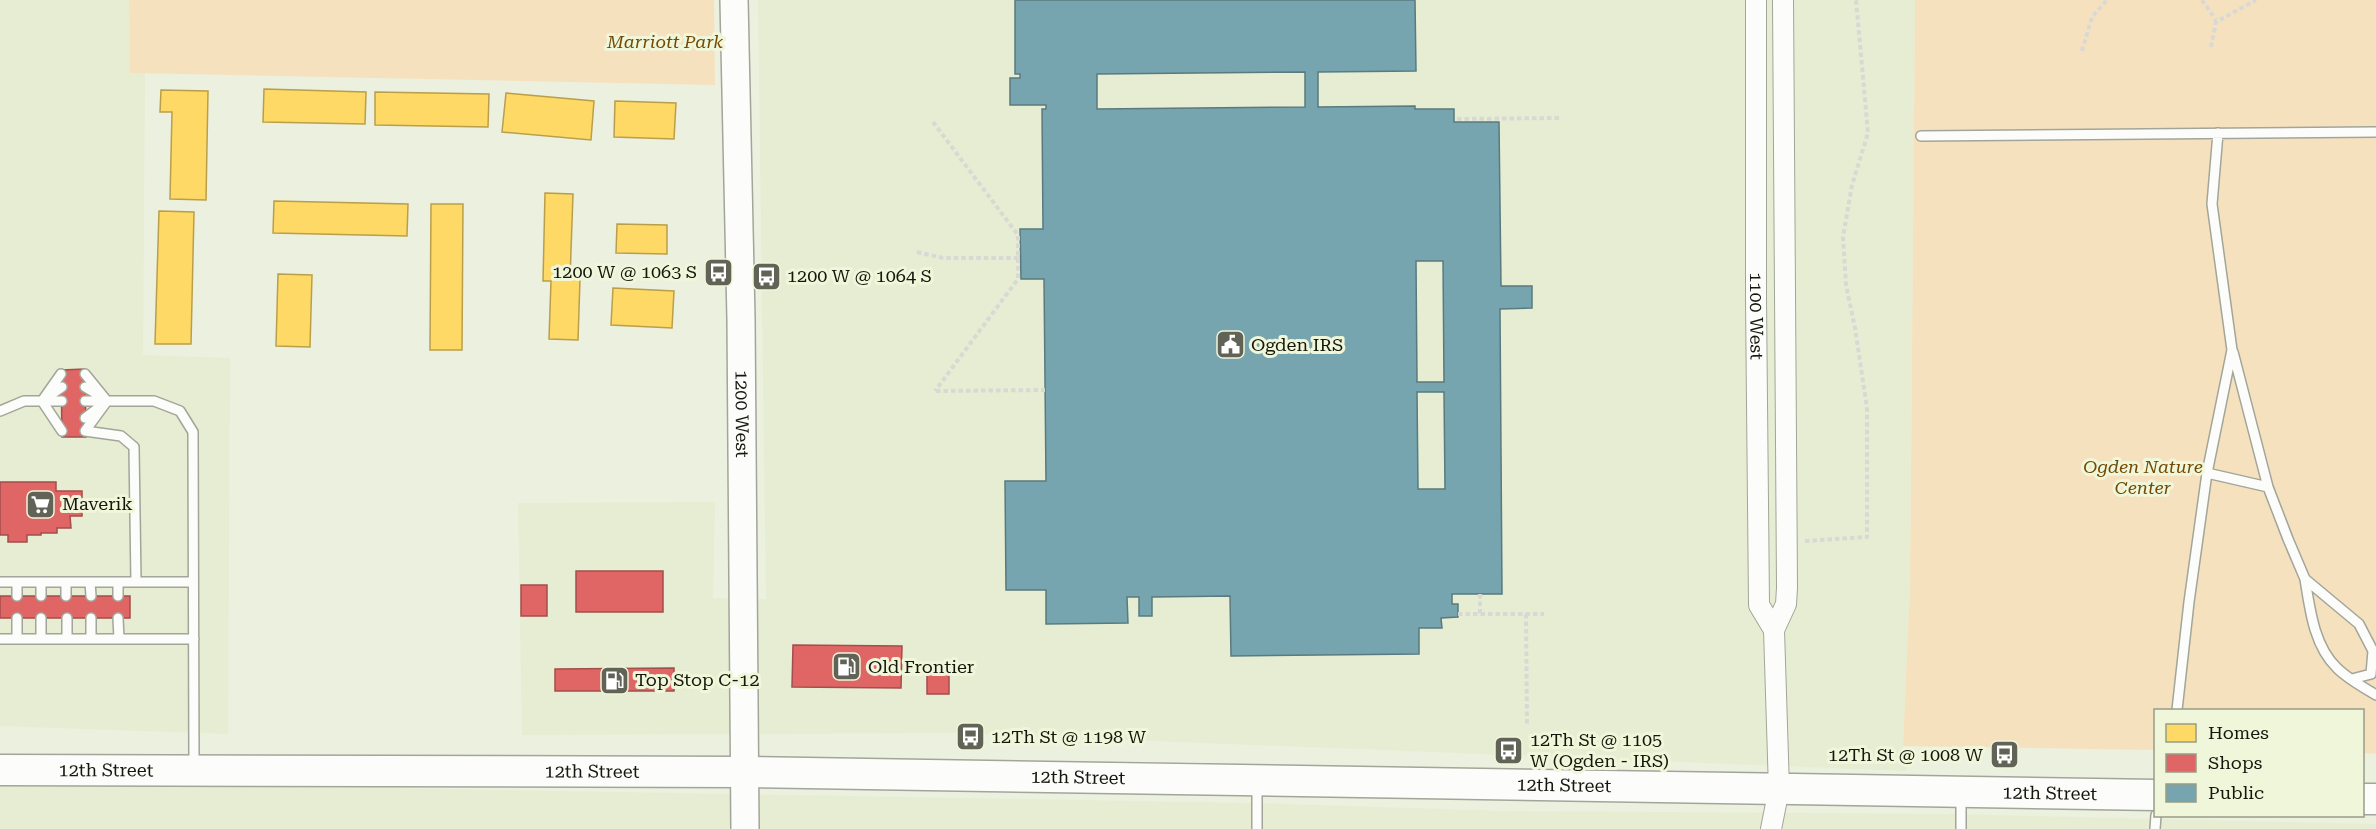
<svg xmlns="http://www.w3.org/2000/svg" width="2376" height="829" font-family="'Roboto Serif',serif">
	<rect width="100%" height="100%" fill="#ecf0df"/>
	<path fill="#e6edd2" d="M0,0H129L130,73H145L143,355L230,358L228,734L0,726Z
		M758,0H1915L1910,587L1903,746L1907,771L956,733L522,735L518,503L715,502L713,598L766,599Z
		M0,785L378,788L1254,803L1505,811L1949,814L2376,824V829H0Z"/>
	<path fill="#f6e1bf" d="M129,0H714L715,85L130,73Z
		M1915,0H2376V754L2363,753L2362,710H2156L2155,750L1903,746L1910,587Z"/>
	<path fill="#ffd966" stroke="#b99f4b" stroke-width="1.5" d="M264,89L366,92L365,124L263,122Z
		M161,90L208,91L206,200L170,199L172,112H160Z
		M375,92L489,94L488,127L375,125Z
		M506,93L594,101L591,140L502,132Z
		M615,101L676,103L674,139L614,137Z
		M545,193L573,194L570,279H580L578,340L549,339L551,281H543Z
		M274,201L408,204L407,236L273,233Z
		M431,204H463L462,350H430Z
		M159,211L194,212L191,344H155Z
		M617,224L667,225V254L616,253Z
		M278,274L312,275L310,347L276,346Z
		M613,288L674,291L672,328L611,325Z"/>
	<path fill="#e06666" stroke="#a34e4b" stroke-width="1.5" d="M85,369L86,437H62L61,370Z
		M0,482H56V491H82V516H70L71,528H57V533H41V535H27V542H8V535H0Z
		M576,571H663V612H576Z
		M521,585H547V616H521Z
		M0,596H130V618H0Z
		M793,645L902,646L901,688L792,687Z
		M949,663V694H927V664Z
		M674,668V691H555V669Z"/>
	<path fill="#76a5af" stroke="#597a7e" stroke-width="1.5" fill-rule="evenodd" d="M1015,0H1415L1416,71L1318,72V107L1415,106V109H1454V122H1499L1501,286H1532V308L1500,309L1502,594H1452V604H1458V617L1441,618L1442,628H1419V654L1231,656L1230,596L1152,597V616H1139V597H1127L1128,623L1046,624V590H1006L1005,481H1046L1044,279H1021L1020,229H1043L1042,109H1046V105H1010V78H1020V74H1015ZM1305,72V107L1097,109V74ZM1416,261H1443L1444,382H1417ZM1417,392H1444L1445,489H1418Z"/>
	<g fill="none" stroke-linecap="round" stroke-linejoin="round">
		<defs>
			<path id="lane" d="M1921,136L2376,132
				M2233,352L2268,487L2288,539L2305,579L2359,624L2373,651L2371,674L2352,679
				M85,374L107,401
				M85,387L100,396
				M49,396L62,387
				M42,401L62,431
				M42,401L61,374
				M85,401H154L180,411L193,432L194,765
				M107,401L85,431L121,436L134,447L136,582
				M0,411L24,401H62
				M85,418L98,408
				M2207,473L2268,487
				M2305,579C2310,610 2314,646 2337,668C2348,679 2363,687 2376,695
				M0,582H193
				M17,582V596
				M41,582V596
				M66,582V596
				M90,582L91,596
				M118,582V596
				M17,618V639
				M41,618V639
				M67,618V639
				M91,618V639
				M118,618L119,639
				M0,639H194
				M2177,710L2189,602L2207,473L2232,350L2212,204L2218,133
				M1257,783V829
				M1961,829V795
				M2155,829L2156,815"/>
			<g id="street">
				<path id="s1" d="M1756,0V300L1759,605L1774,630"/>
				<path d="M1771,829L1779,789L1774,630L1786,604L1787,588L1783,0"/>
			</g>
			<g id="secondary">
				<path id="s2" d="M734,0L741,319L745,829"/>
			</g>
			<g id="primary">
				<path id="s3" d="M0,770L744,772L2156,795"/>
				<path d="M2362,799H2376"/>
			</g>
		</defs>
		<use href="#lane" stroke="#a2a599" stroke-width="12"/>
		<use href="#street" stroke="#a2a599" stroke-width="22"/>
		<use href="#secondary" stroke="#a2a599" stroke-width="30"/>
		<use href="#primary" stroke="#a2a599" stroke-width="33"/>
		<path stroke="#d8d9d4" stroke-width="4" stroke-dasharray="4.5 3" stroke-linecap="butt" d="M2202,0L2216,20
			M2211,47L2216,22L2256,0
			M2082,51L2092,17L2107,0
			M1457,119L1559,118
			M933,122L1018,235V279L935,391
			M917,252L943,258H1020
			M936,391L1045,390
			M1805,541L1867,537V408L1855,328L1846,285L1843,237L1852,185L1868,133L1856,0
			M1480,594V614
			M1458,614H1544
			M1526,614L1527,724"/>
		<use href="#lane" stroke="#fcfdfa" stroke-width="9"/>
		<use href="#street" stroke="#fcfdfa" stroke-width="20"/>
		<use href="#secondary" stroke="#fcfdfa" stroke-width="27"/>
		<use href="#primary" stroke="#fcfdfa" stroke-width="30"/>
	</g>
	<defs>
		<symbol id="bus-square" viewBox="-11 -11 22 22"><rect x="-9" y="-9" width="18" height="18" rx="4" fill="#606356" stroke="#eff6d9"/><path d="M-5-6H5V4H4V6H2V4H-2V6H-4V4H-5ZM-3.5-4V0h7V-4ZM-3.5 1.2v1.5H-2V1.2ZM2 1.2v1.5H3.5V1.2Z" fill="#fff"/></symbol>
		<symbol id="civic-square" viewBox="-11 -11 22 22"><rect x="-9" y="-9" width="18" height="18" rx="4" fill="#606356" stroke="#eff6d9"/><path d="M-.6-6.5H3V-4.5H.6V-3L4-1V1h2V6H-6V1h2V-1L-.6-3ZM-1.2 2.5V6h2.4V2.5Z" fill="#fff"/></symbol>
		<symbol id="supermarket-square" viewBox="-11 -11 22 22"><rect x="-9" y="-9" width="18" height="18" rx="4" fill="#606356" stroke="#eff6d9"/><path d="M-6-5.5h2.5l.6 2H6L4.5 2H-2.5L-4.4-4H-6ZM-1.5 3.2a1.3 1.3 0 1 0 .1 0ZM3 3.2a1.3 1.3 0 1 0 .1 0Z" fill="#fff"/></symbol>
		<symbol id="fuel-square" viewBox="-11 -11 22 22"><rect x="-9" y="-9" width="18" height="18" rx="4" fill="#606356" stroke="#eff6d9"/><path d="M-5.5-6h7V0h2V4h1.3V-2.5L3-4.5l.8-.8L6-3V5H2.5V1h-1V6h-7ZM-4.2-4.7v3.2H.2V-4.7Z" fill="#fff"/></symbol>
	</defs>
	<g fill-rule="evenodd">
		<use href="#bus-square" x="702" y="256" width="33" height="33"/>
		<use href="#bus-square" x="750" y="260" width="33" height="33"/>
		<use href="#civic-square" x="1214" y="328" width="33" height="33"/>
		<use href="#supermarket-square" x="24" y="488" width="33" height="33"/>
		<use href="#fuel-square" x="830" y="650" width="33" height="33"/>
		<use href="#fuel-square" x="598" y="664" width="33" height="33"/>
		<use href="#bus-square" x="954" y="720" width="33" height="33"/>
		<use href="#bus-square" x="1492" y="734" width="33" height="33"/>
		<use href="#bus-square" x="1988" y="738" width="33" height="33"/>
	</g>
	<g text-anchor="middle" stroke-width="6" stroke-linejoin="round" paint-order="stroke">
		<g font-size="18" font-style="italic" fill="#724905" stroke="#eff6d9">
			<text x="665" y="48">Marriott Park</text>
			<text x="2143" y="473">Ogden Nature<tspan x="2143" dy="21">Center</tspan></text>
		</g>
		<g font-size="18" fill="#15170d" stroke="#eff6d9" text-anchor="start">
			<text x="697" y="278" text-anchor="end">1200 W @ 1063 S</text>
			<text x="787" y="282">1200 W @ 1064 S</text>
			<text x="1251" y="351">Ogden IRS</text>
			<text x="62" y="510">Maverik</text>
			<text x="868" y="673">Old Frontier</text>
			<text x="635" y="686">Top Stop C-12</text>
			<text x="991" y="743">12Th St @ 1198 W</text>
			<text x="1530" y="746">12Th St @ 1105<tspan x="1530" dy="21">W (Ogden - IRS)</tspan></text>
			<text x="1983" y="761" text-anchor="end">12Th St @ 1008 W</text>
		</g>
		<g font-size="18" fill="#15170d" stroke="#eff6d9">
			<text dy="6" stroke="none"><textPath href="#s1" startOffset="316">1100 West</textPath></text>
			<text dy="6" stroke="none"><textPath href="#s2" startOffset="414">1200 West</textPath></text>
			<text dy="6" stroke="none"><textPath href="#s3" startOffset="106">12th Street</textPath></text>
			<text dy="6" stroke="none"><textPath href="#s3" startOffset="592">12th Street</textPath></text>
			<text dy="6" stroke="none"><textPath href="#s3" startOffset="1078">12th Street</textPath></text>
			<text dy="6" stroke="none"><textPath href="#s3" startOffset="1564">12th Street</textPath></text>
			<text dy="6" stroke="none"><textPath href="#s3" startOffset="2050">12th Street</textPath></text>
		</g>
	</g>
	<rect x="2154" y="709" width="210" height="108" fill="#eff6d9" stroke="#989d87" stroke-width="1.5"/>
	<rect x="2166" y="724" width="30" height="18" fill="#ffd966" stroke="#989d87" stroke-width="1.5"/>
	<text x="2208" y="739" font-size="18" fill="#15170d">Homes</text>
	<rect x="2166" y="754" width="30" height="18" fill="#e06666" stroke="#989d87" stroke-width="1.5"/>
	<text x="2208" y="769" font-size="18" fill="#15170d">Shops</text>
	<rect x="2166" y="784" width="30" height="18" fill="#76a5af" stroke="#989d87" stroke-width="1.5"/>
	<text x="2208" y="799" font-size="18" fill="#15170d">Public</text>
</svg>
